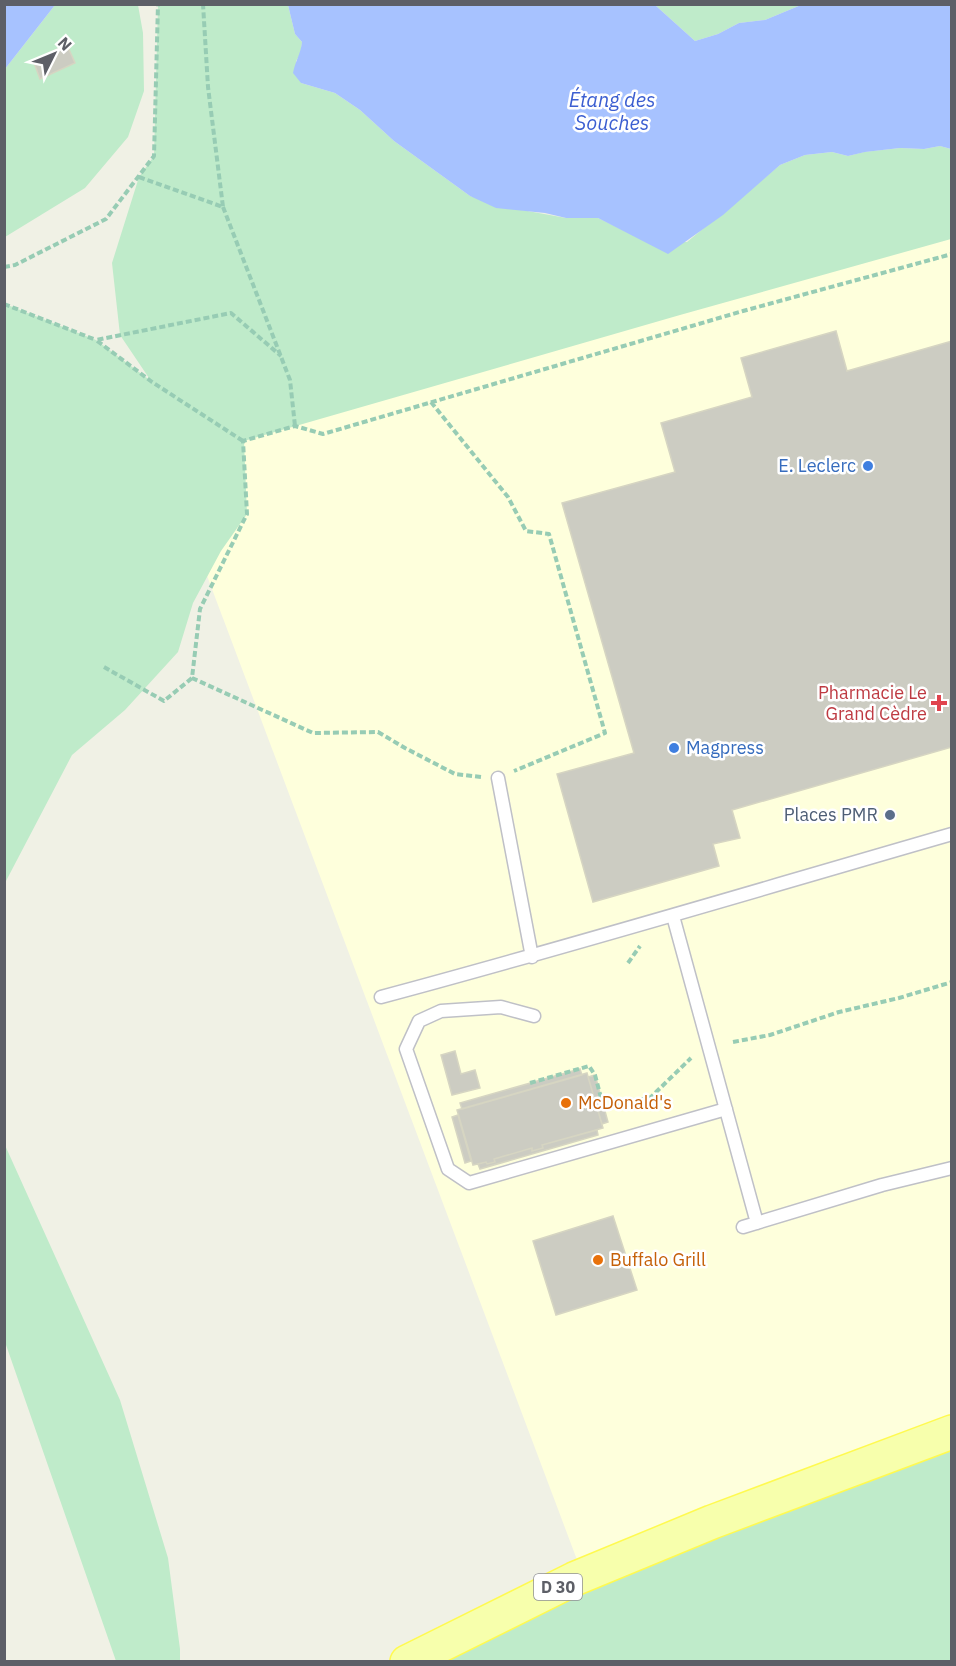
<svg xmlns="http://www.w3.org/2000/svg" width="956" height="1666" font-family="'IBM Plex Sans',sans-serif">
	<rect width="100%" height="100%" fill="#f0f1e5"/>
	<path fill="#feffdc" d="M951,233V1437L585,1581L165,464Z"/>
	<path fill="#bfebca" d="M55,5H138L143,33L144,91L128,137L85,188L5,237V69Z
		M158,5H288L295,34L302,42L301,53L296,61L301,83L335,93L360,110L394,141L470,196L522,210L566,218H598L643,240L687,242L780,165L805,155L832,152L848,156L864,152L900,148L924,149L940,146L951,149V239L680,315L244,441L247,514L221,551L193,603L178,652L125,710L72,755L6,881L5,887V304L96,340L151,381L120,335L112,263L139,177L154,156Z
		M655,5H801L765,20L739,23L718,34L695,41Z
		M4,1143L120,1400L168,1558L180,1649V1661H116L5,1342Z
		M951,1437V1661L387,1662L415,1643Z"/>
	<path fill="#a7c2ff" d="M5,4L55,5L5,69L4,5Z
		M288,5H655L695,41L718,34L739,23L765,20L801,5H951V149L940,146L924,149L900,148L865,152L848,156L832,152L805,155L780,165L723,215L668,254L598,218H566L545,213L496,208L470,196L394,141L360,110L335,93L301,83L293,73C295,62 301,53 302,42L295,34Z"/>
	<path fill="#ccccc2" stroke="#d6d5c2" stroke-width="1.5" d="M67,45L75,63L40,79L33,60Z
		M836,331L847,371L952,341V747L732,810L740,838L713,844L719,866L593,902L557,774L634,753L562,503L675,472L661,423L752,397L741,358Z
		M455,1051L461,1074L475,1070L480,1088L452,1095L441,1055Z
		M580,1069L582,1075L462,1109L460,1103Z
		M587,1073L603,1128L542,1145L543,1148L532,1151V1148L494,1159L495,1162L487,1164L486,1162L473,1165L457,1110Z
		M595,1075L608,1122L602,1124L588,1077Z
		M458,1115L471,1161L465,1163L452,1117Z
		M597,1130L598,1135L480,1169L478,1164L486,1162L487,1164L495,1162L494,1159L532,1148V1151L543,1148L542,1145Z
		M613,1216L637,1290L556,1315L533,1241Z"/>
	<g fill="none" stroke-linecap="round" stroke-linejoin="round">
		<defs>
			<path id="lane" d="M498,778L532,957
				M673,916L757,1223
				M381,997C572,946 761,889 952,834
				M534,1016L501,1007L441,1011L419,1021L406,1049L448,1169L469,1183L726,1109
				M743,1227L882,1185L952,1168"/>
			<path id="primary" d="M407,1662L574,1579L712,1522L952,1432"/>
		</defs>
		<use href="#lane" stroke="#bfc0c7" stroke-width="15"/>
		<use href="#primary" stroke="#fffa50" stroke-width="36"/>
		<path stroke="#97ccb4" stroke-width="4" stroke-dasharray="6 3" stroke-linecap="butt" d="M139,177L223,207L208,87L203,4
			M223,207L290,380L295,426
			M4,267L15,265L106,219L154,156L158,4
			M4,304L96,340
			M431,402L508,497L526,531L549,534L605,733L514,771
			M243,441L152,382L96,340L231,313L281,356
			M104,667L164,701L192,678
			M481,777L455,774L405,748L378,732L313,733L192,678L200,609L247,514L243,441L295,426L323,434L743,311L952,254
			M628,963L640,946
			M733,1042L770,1035L839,1012L899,998L952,982
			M530,1083L589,1066L595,1075L604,1109L651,1097L691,1058"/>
		<use href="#lane" stroke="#fff" stroke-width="12"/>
		<use href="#primary" stroke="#f7ffac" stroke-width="33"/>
	</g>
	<g fill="#3f7fe0" stroke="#fff" stroke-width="2">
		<circle cx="868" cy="466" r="6"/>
		<circle cx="674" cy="748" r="6"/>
	</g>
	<path fill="#e0444e" stroke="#fff" stroke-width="2" d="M936 694h6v6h6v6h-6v6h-6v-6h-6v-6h6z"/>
	<circle fill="#5c6f8a" stroke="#fff" stroke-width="2" cx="890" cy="815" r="6"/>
	<g fill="#e8710a" stroke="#fff" stroke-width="2">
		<circle cx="566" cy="1103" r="6"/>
		<circle cx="598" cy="1260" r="6"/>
	</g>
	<g text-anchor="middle" stroke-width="5" stroke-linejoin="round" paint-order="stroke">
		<rect fill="#fff" stroke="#8e8f95" stroke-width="1.5" x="534" y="1574" width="48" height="26" rx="4.5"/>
		<g font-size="16" font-weight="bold" fill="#5d5f67">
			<text x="558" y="1593">D 30</text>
		</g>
		<g font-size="18" fill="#366cbe" stroke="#fff" text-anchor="end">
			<text x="856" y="472">E. Leclerc</text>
			<text x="686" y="754" text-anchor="start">Magpress</text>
		</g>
		<g font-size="18" fill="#be3a42" stroke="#fff" text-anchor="end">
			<text x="927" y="699">Pharmacie Le<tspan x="927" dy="21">Grand Cèdre</tspan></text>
		</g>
		<g font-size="18" fill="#4e5e75" stroke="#fff" text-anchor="end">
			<text x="878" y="821">Places PMR</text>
		</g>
		<g font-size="18" fill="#c56008" stroke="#fff" text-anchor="start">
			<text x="578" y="1109">McDonald's</text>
			<text x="610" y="1266">Buffalo Grill</text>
		</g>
		<g font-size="20" font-style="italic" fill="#3b5ed1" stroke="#fff">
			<text x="612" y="107">Étang des<tspan x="612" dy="23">Souches</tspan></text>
		</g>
	</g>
	<rect width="956" height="1666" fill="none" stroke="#5d5f67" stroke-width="12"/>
	<g transform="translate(54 54) rotate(47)" stroke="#ffffff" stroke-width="4.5" paint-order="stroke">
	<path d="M0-4.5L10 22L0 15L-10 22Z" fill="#5d5f67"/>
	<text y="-9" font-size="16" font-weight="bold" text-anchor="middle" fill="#5d5f67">N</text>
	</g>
</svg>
